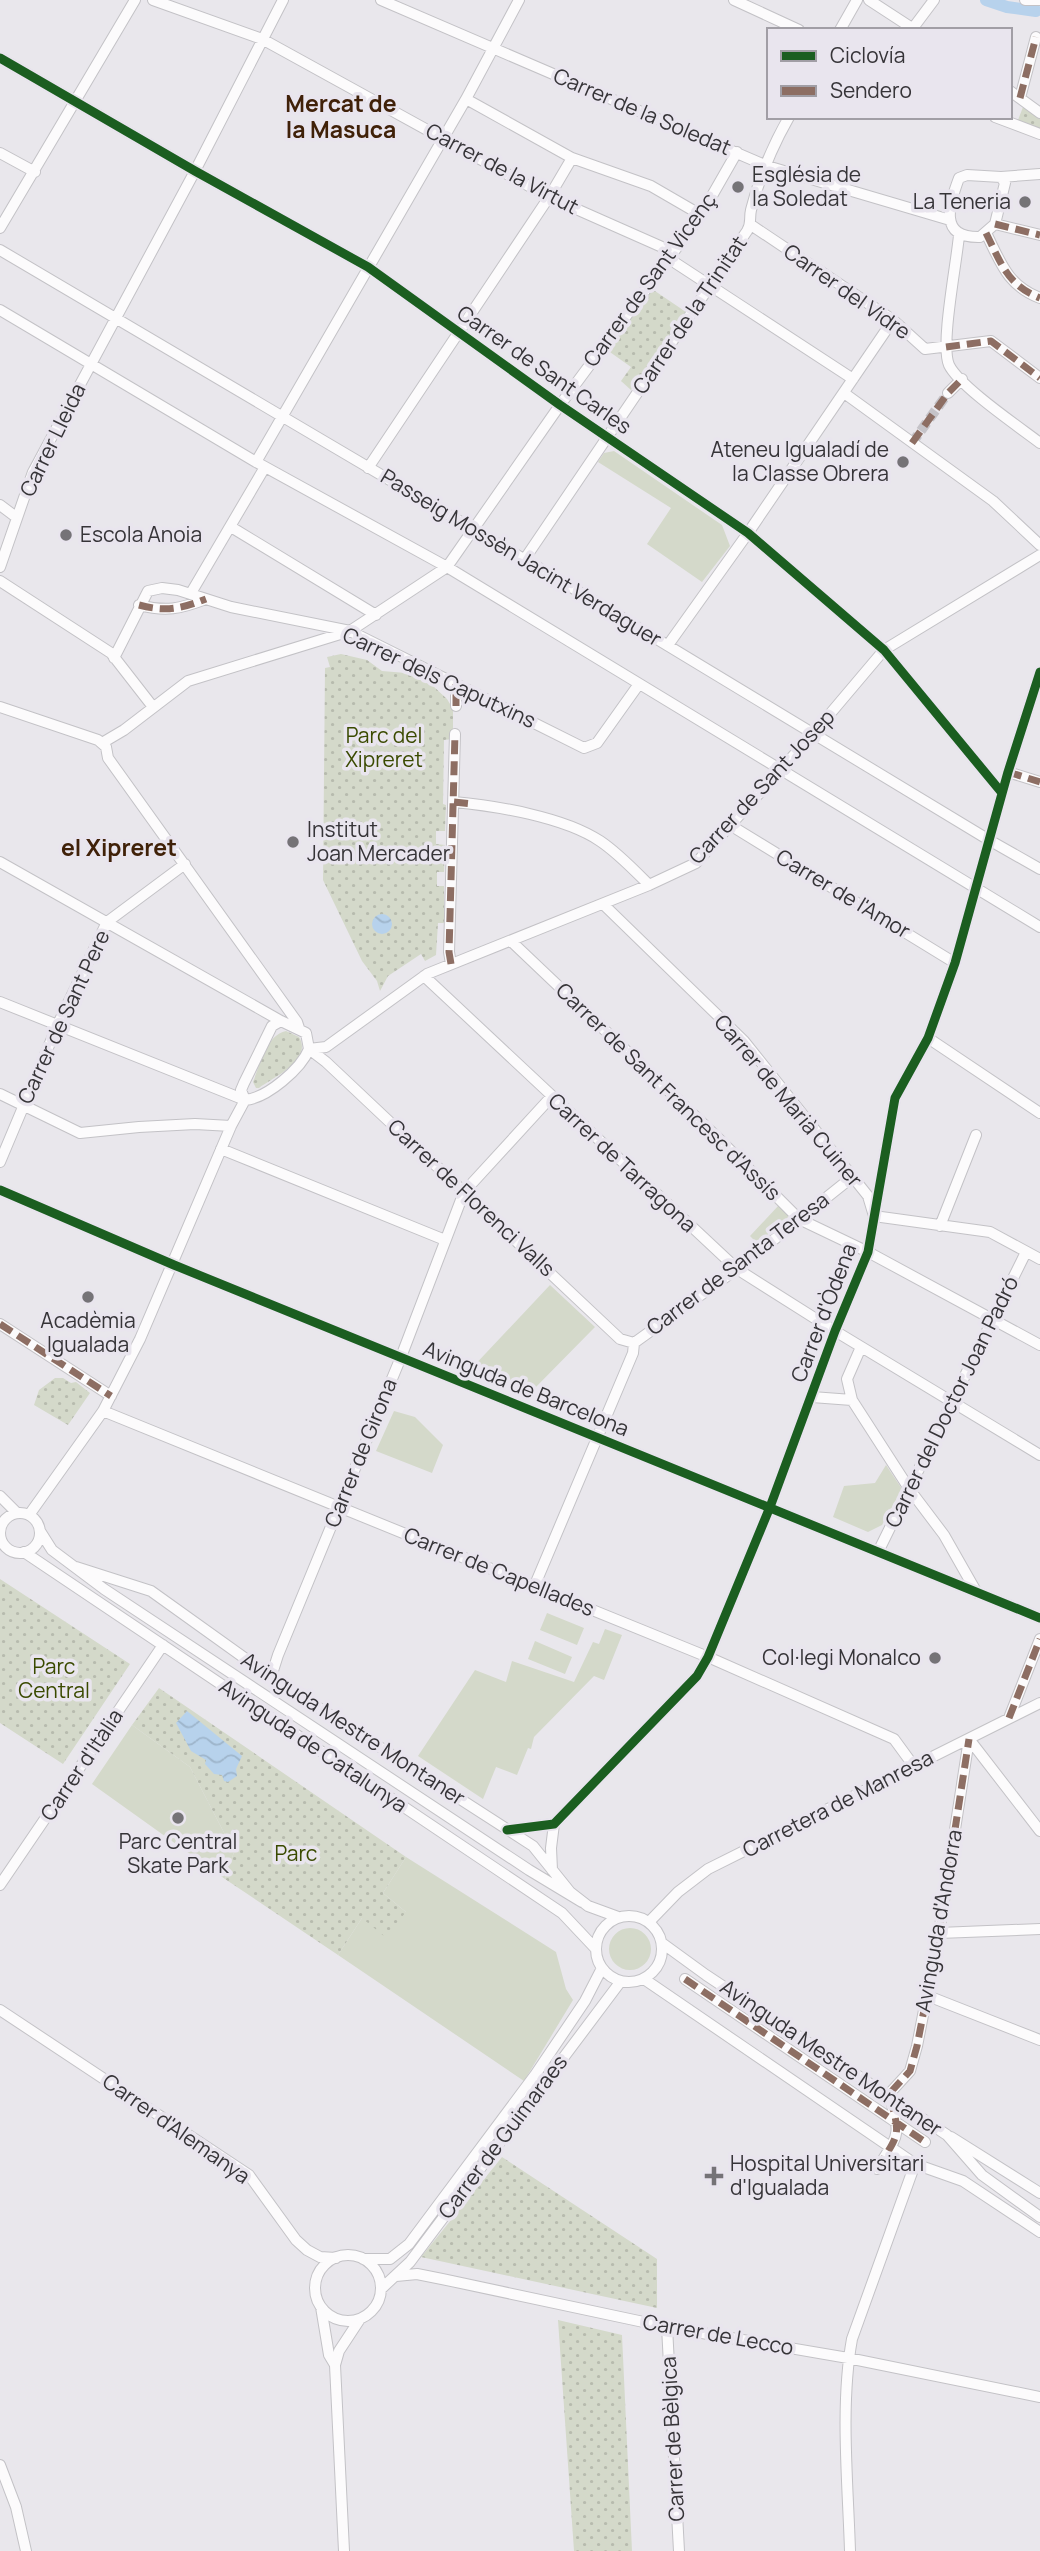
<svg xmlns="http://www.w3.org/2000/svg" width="1040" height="2551" font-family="Manrope,sans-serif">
	<defs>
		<pattern id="park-dots" width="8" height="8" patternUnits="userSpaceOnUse" patternTransform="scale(1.75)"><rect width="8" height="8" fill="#d4d9ca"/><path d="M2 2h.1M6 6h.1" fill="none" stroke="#b7bbae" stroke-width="1.8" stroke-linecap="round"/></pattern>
		<pattern id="water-waves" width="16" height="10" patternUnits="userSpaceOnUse" patternTransform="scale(1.75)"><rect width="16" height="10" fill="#b7d2ec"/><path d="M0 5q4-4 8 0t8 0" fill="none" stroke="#9eb5cb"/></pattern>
	</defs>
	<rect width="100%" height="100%" fill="#e9e7ec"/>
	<path fill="#d4d9ca" d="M614,451L722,525L730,546L702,582L647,544L671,508L598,462L604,453Z
		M779,1205L791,1217L757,1243L750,1236Z
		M550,1285L595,1327L531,1392L470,1370Z
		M394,1411L415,1417L443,1445L432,1473L376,1451Z
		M886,1465L902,1489L882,1525L868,1532L833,1517L844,1486L875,1483Z
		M547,1613L584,1628L577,1645L540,1630Z
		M605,1629L622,1635L604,1680L594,1676L534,1737L531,1749L528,1748L517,1775L496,1767L483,1799L418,1756L475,1670L506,1682L512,1661L574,1682L593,1642L599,1644Z
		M535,1641L572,1657L565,1674L528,1659Z
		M132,1725L190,1767L234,1852L225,1879L92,1784Z
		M406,1857L556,1952L566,1989L573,2000L524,2081L338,1955L362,1918L406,1912L383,1893Z
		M609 1949a21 21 0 1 1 42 0a21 21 0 1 1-42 0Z"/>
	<path fill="url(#park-dots)" d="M1025,102L1040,113V134L1016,125Z
		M652,289L686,312L631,390L621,381L631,367L607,350Z
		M341,654L367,660L382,671L406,673L433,686L447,699L453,709V739L444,740L443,804L446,805L445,831H436V844L445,845L444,872H437V886H444V923H438L436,955L425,961L421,954L388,976L380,991L377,981L362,961L323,880L325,668L330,667L327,657Z
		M286,1031L299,1037C313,1060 274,1077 259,1088H256L253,1082C260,1065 266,1035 286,1031Z
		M55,1378H63L71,1383L76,1382L90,1393L68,1425L34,1405L39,1390Z
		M0,1579L130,1664L63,1764L0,1723Z
		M159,1688L406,1857L383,1893L406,1912L385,1937L362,1918L338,1955L225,1879L234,1852L190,1767L132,1725Z
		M502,2157L657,2259V2308L421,2257Z
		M558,2320L622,2335L632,2551H574Z"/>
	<path fill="url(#water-waves)" d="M372 924a10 10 0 1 1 20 0a10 10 0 1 1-20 0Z
		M187,1711L242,1756L236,1769L237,1776L228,1782L224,1781L222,1775L214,1774L205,1764L206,1760L191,1751L176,1723Z"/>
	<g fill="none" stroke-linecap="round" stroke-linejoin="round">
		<path stroke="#b7d2ec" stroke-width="12" d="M986,0L1007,7L1036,11"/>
		<path stroke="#c5c3c8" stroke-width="10" stroke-dasharray="10 5" stroke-linecap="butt" d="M912,443L948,393"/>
		<defs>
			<path id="minor" d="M153,0L262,39L549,197L662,247L674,262L853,379
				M381,0L767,166L950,220
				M734,0L799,30
				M869,0L915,30
				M1025,0H1039
				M913,28L934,0
				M840,30L857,0
				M0,58L195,171L368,267L560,405L748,533L884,650L1002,793
				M1010,91L1040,113
				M1020,98L1036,37
				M466,99L572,158L651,186L701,215
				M995,117L1040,134
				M0,153L35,172
				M1001,177L1005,183L995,224L980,237C938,238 949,205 959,178L967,175L1001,177L1040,174
				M995,224L1040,235
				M751,225L893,320L925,349L991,341L1040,378
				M0,228L135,0
				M986,233C1001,263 1007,285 1040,298
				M959,235C957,261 940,345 949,365C959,386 1019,427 1040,443
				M0,250L561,581L989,840L1040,869
				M0,310L256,462L447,567L1040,927
				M844,393L993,501L1040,545
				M948,393L962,379
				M256,462L466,99L519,0
				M368,468L549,197L572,158
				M0,505L16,517
				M231,527L376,615
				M524,560L747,231C752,223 749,218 751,210C759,179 773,145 789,117
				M0,567L33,472L195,171L283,0
				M0,581L111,653L153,707
				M191,593L265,467
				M139,605C166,612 180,609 206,599
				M668,645L748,533L893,320
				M114,658L148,591L162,588L178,590L231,607L350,631L584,748L597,743L639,684
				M456,706V684
				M0,707L98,740L106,747L108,758L297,1022L299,1028
				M102,743L124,730L188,681L350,631L447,567L560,405L701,215L737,152
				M1008,772L1040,782
				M454,802C497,806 564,817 600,841C618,853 634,870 649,885
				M730,825L955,963
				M0,862L281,1021L306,1033L309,1049C301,1069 267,1098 245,1100
				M603,904L744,1041L868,1196L874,1216L990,1232L1040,1259
				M511,941L715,1135L799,1219L868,1252L1040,1345
				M451,964L449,952L455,734
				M424,976L737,1269L835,1331L1040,1455
				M0,1002L245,1100
				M928,1038L1040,1113
				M309,1049L326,1047L427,974L649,885L696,863L813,734L884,650L1040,555
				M309,1049L326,1062L620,1339L634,1343
				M0,1094L80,1133L139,1127L195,1124L231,1126
				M245,1100L241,1090L244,1083L272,1026L281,1021
				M221,1149L445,1240
				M0,1162L58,1024L107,922L185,864
				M0,1190L174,1265L1040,1618
				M940,1226L976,1135
				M0,1324L111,1396
				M634,1343L737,1269L851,1178
				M861,1347L847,1379L852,1400L910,1490L944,1535L977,1593
				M812,1397L852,1400
				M103,1411L708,1657L894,1739L913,1765
				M0,1496L17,1513
				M0 1533a20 20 0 1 1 40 0a20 20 0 1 1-40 0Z
				M29,1515L103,1411L140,1339L231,1126L245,1100
				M40,1531L52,1550L104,1589L529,1870L582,1902
				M24,1552L562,1913L595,1948
				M878,1552L1026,1252
				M76,1567L151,1591L271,1677L533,1846L570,1892L588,1906L618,1917
				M534,1587L633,1353L634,1343
				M271,1677L278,1655L401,1357L464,1192L552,1096
				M1009,1718L1040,1639
				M969,1739L1040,1831
				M507,1830L554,1824L697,1676L708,1657L770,1507L835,1331L868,1252L895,1098L928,1038L955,963L1008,772L1040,672
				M552,1870L551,1848L554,1824
				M0,1885L163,1645
				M596 1949a33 33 0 1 1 66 0a33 33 0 1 1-66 0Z
				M649,1922L678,1892L708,1869L1040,1703
				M939,1933L1040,1929
				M662,1943L706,1975L947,2135L982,2175L1040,2217
				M644,1979L915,2164L963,2181L1040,2232
				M685,1979L925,2142
				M928,1996L1040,2040
				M0,2010L249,2175L296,2240L307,2250L320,2257L336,2258
				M951,2137L1040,2193
				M877,2169C900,2132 901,2137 889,2094L910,2071L917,2046L939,1933L969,1739
				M315 2288a33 33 0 1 1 66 0a33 33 0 1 1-66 0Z
				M363,2259H390L409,2244L535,2075L585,2001L602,1968
				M396,2276L417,2274L442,2279L667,2327L848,2358L1040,2397
				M381,2289L410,2262L621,1981
				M321,2307L329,2355L335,2365
				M667,2327L679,2551
				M0,2465L16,2507L26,2551
				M344,2551L335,2365L339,2351L360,2319
				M850,2551C848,2484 840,2405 852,2339L915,2164"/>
		</defs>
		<use href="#minor" stroke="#c3c2c6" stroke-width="12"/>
		<use href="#minor" stroke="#fcfbfc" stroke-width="10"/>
		<path stroke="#8d6e63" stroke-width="7" stroke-dasharray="14 7" stroke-linecap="butt" d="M1020,98L1036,37
			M995,224L1040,235
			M986,233C1001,263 1007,285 1040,298
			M946,347L991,341L1040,378
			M912,443L948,393L962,379
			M139,605C166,612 180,609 206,599
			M456,706V684
			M1008,772L1040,782
			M454,802L474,804
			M451,964L449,952L455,734
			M0,1324L111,1396
			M1009,1718L1040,1639
			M685,1979L925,2142
			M877,2169C900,2132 901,2137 889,2094L910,2071L917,2046L939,1933L969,1739"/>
		<defs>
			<path id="cycleway" d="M0,58L195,171L368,267L560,405L748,533L884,650L1002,793
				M0,1190L174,1265L1040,1618
				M507,1830L554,1824L697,1676L708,1657L770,1507L835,1331L868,1252L895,1098L928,1038L955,963L1008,772L1040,672"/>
		</defs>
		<use href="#cycleway" stroke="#e9e5ee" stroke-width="13"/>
		<use href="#cycleway" stroke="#1b5e20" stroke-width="9"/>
	</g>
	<g fill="#757377" stroke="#e9e5ee" stroke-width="2.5">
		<circle cx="738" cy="187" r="7"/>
		<circle cx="1025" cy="202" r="7"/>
		<circle cx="903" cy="462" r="7"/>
		<circle cx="66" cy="535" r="7"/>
		<circle cx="293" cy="842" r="7"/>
		<circle cx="88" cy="1297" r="7"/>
		<circle cx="935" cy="1658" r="7"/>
		<circle cx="178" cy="1818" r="7"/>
		<path d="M710.5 2165.5h7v7h7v7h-7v7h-7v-7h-7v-7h7z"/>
	</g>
	<g text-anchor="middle" stroke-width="7" stroke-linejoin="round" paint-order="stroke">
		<g font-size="21" fill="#363438" stroke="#e9e5ee">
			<text transform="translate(642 112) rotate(23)" y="7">Carrer de la Soledat</text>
			<text transform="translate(502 169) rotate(28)" y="7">Carrer de la Virtut</text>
			<text transform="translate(650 280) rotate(-54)" y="7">Carrer de Sant Vicenç</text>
			<text transform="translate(847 292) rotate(35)" y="7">Carrer del Vidre</text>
			<text transform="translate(690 315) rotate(-56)" y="7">Carrer de la Trinitat</text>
			<text transform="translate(544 370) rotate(35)" y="7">Carrer de Sant Carles</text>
			<text transform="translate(53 440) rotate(-64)" y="7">Carrer Lleida</text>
			<text transform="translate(521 558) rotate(31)" y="7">Passeig Mossèn Jacint Verdaguer</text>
			<text transform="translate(439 678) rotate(25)" y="7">Carrer dels Caputxins</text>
			<text transform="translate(762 787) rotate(-47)" y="7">Carrer de Sant Josep</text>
			<text transform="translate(843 894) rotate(31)" y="7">Carrer de l'Amor</text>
			<text transform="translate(64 1017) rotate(-65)" y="7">Carrer de Sant Pere</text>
			<text transform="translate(668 1092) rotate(44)" y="7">Carrer de Sant Francesc d'Assís</text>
			<text transform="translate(788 1101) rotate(50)" y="7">Carrer de Marià Cuiner</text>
			<text transform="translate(622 1163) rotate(43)" y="7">Carrer de Tarragona</text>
			<text transform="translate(471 1198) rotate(43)" y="7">Carrer de Florenci Valls</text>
			<text transform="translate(738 1264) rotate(-37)" y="7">Carrer de Santa Teresa</text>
			<text transform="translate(824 1313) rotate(-69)" y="7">Carrer d'Òdena</text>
			<text transform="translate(526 1389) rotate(22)" y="7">Avinguda de Barcelona</text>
			<text transform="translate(952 1402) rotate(-64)" y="7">Carrer del Doctor Joan Padró</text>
			<text transform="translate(361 1453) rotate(-68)" y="7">Carrer de Girona</text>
			<text transform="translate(499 1572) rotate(22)" y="7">Carrer de Capellades</text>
			<text transform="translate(353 1729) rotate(33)" y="7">Avinguda Mestre Montaner</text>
			<text transform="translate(313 1746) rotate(34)" y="7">Avinguda de Catalunya</text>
			<text transform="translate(82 1765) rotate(-56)" y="7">Carrer d'Itàlia</text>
			<text transform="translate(838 1804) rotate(-27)" y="7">Carretera de Manresa</text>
			<text transform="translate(939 1921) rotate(-80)" y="7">Avinguda d'Andorra</text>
			<text transform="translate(831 2058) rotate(34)" y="7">Avinguda Mestre Montaner</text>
			<text transform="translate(176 2129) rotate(35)" y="7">Carrer d'Alemanya</text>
			<text transform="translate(503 2137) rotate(-53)" y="7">Carrer de Guimaraes</text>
			<text transform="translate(718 2335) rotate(10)" y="7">Carrer de Lecco</text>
			<text transform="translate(673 2439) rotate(-93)" y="7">Carrer de Bèlgica</text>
		</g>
		<g font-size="21" fill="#363438" stroke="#e9e5ee" text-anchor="start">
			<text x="752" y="182">Església de<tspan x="752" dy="24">la Soledat</tspan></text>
			<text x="1011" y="209" text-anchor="end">La Teneria</text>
			<text x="889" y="457" text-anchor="end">Ateneu Igualadí de<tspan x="889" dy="24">la Classe Obrera</tspan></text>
			<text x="80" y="542">Escola Anoia</text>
			<text x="307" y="837">Institut<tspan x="307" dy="24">Joan Mercader</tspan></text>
			<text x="88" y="1328" text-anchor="middle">Acadèmia<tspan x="88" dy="24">Igualada</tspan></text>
			<text x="921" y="1665" text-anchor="end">Col·legi Monalco</text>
			<text x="178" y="1849" text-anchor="middle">Parc Central<tspan x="178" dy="24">Skate Park</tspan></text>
			<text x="730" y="2171">Hospital Universitari<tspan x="730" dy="24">d'Igualada</tspan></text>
		</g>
		<g font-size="21" fill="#3a4a00" stroke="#e9e5ee">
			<text x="384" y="743">Parc del<tspan x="384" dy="24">Xipreret</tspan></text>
			<text x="54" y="1674">Parc<tspan x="54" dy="24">Central</tspan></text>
			<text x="296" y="1861">Parc</text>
		</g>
		<g font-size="23" font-weight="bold" fill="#402109" stroke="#e9e5ee">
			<text x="341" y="112">Mercat de<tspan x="341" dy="26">la Masuca</tspan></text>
			<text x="119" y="856">el Xipreret</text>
		</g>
	</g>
	<rect x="767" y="28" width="245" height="91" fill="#e9e5ee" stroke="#a19ea5" stroke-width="2"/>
	<rect x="781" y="51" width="35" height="10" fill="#1b5e20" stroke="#a19ea5" stroke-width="2"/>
	<text x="830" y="63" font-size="21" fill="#363438">Ciclovía</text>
	<rect x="781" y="86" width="35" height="10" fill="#8d6e63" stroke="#a19ea5" stroke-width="2"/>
	<text x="830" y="98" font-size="21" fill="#363438">Sendero</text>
</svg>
